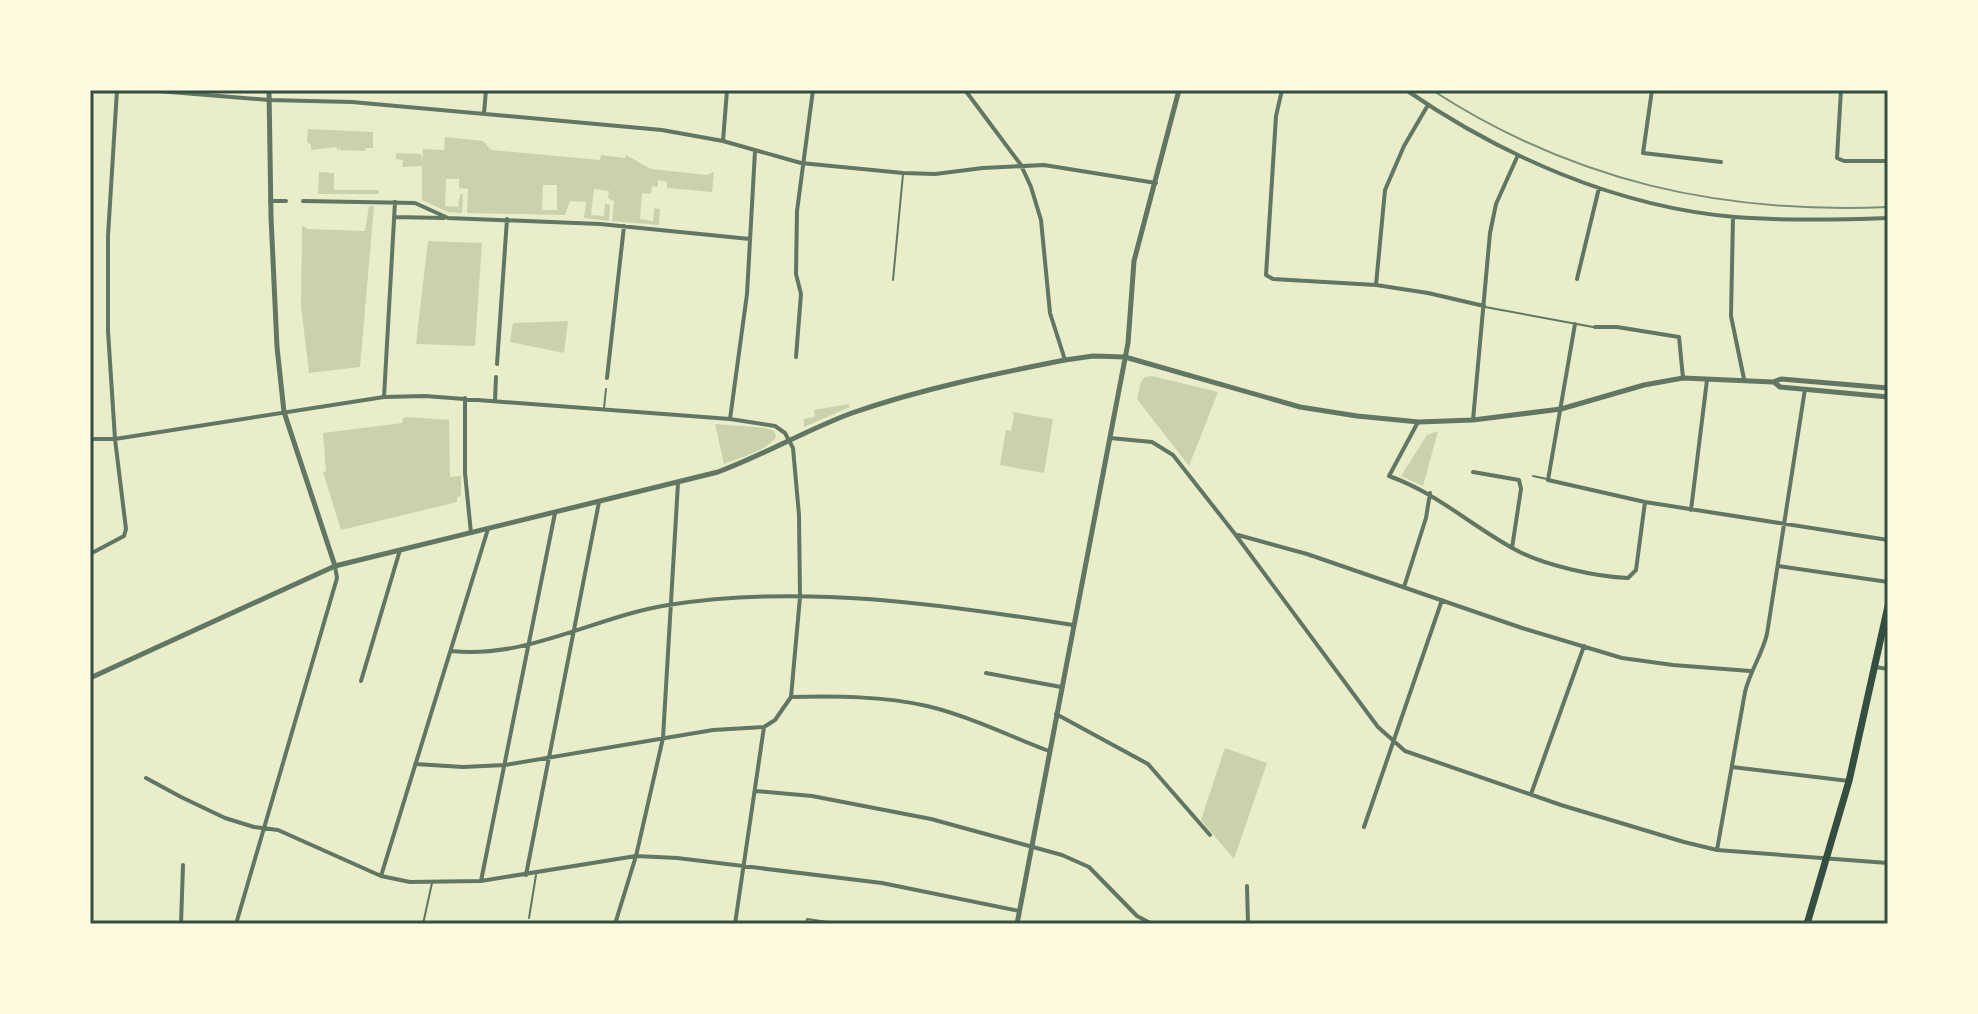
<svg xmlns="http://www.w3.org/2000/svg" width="1978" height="1014" viewBox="0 0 1978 1014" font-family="'Roboto Condensed',sans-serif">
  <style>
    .green { fill: #cad2ad; fill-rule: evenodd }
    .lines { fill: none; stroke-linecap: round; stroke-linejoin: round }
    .service { stroke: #617663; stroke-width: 2 }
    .minor { stroke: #617663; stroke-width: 4 }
    .tertiary { stroke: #617663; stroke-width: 5 }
    .primary { stroke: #344e41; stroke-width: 7 }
    .rail { stroke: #7c8e77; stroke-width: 2 }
    .neatline { fill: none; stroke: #344e41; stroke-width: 3 }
  </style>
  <rect width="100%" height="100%" fill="#e9edc9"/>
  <path class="green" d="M308,129L373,132V148H365V151L340,150V144L339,151L336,147L311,150V145L307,142Z
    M445,137L483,141L491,150L600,160L601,155L625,158L626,155L651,169L707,175L714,172L712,192L667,188V182L658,180V187L652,186L651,194L642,193L640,219L653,221L654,208L660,209L659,225L612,221L614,201L608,198L609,191L594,189L591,215L604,216L605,204L610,205L609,221L584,218L586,202L570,201L565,215L467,213L468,189L459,188V179H446L445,206L458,207L460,194H463L462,213L448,212L422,200V166L402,167L403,160L396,159V153L421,154L422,161L423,149L444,150ZM543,185H557V210H542Z
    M319,172L334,173V190H379V194H318Z
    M369,206H374L360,367L309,373L301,306L302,226L308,229L365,231Z
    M428,241L482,243L475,346L416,344Z
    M568,321L564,353L510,342L513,323Z
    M1152,376L1218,392L1189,466L1137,399L1141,382L1145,377Z
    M848,404L850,407L804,427V419L815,417L814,410Z
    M1012,412L1053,419L1044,473L1000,465L1006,430L1011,431L1014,416Z
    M408,417L449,420L450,477L461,476V496L457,497V502L341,530L323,472L326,471L323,433L402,423L403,418Z
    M715,424L766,428L774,431L776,437C765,452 741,457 724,464Z
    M1438,431L1423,486L1401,476L1427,435Z
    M1225,748L1267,763L1234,859L1201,820Z"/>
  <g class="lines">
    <path class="service" d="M893,280L903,174
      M1485,307L1593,327
      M604,408L606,389
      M1533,476L1547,479
      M529,918L536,875
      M423,924L432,883
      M806,924L807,919L842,924"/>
    <path class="minor" d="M145,90L269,100L352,102L662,130L723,141L801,163L903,173L935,174L983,168L1044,165L1156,183
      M965,90L1021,165L1031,187L1041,220L1050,313L1065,360
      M1282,90L1276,116L1266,275L1273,279L1376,285L1428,293L1484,306
      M1406,90C1502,156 1617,207 1735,217C1786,221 1837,220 1888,218
      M1652,90L1643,153L1721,162
      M1841,90L1837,158L1844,161H1886
      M484,113L486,90
      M723,141L727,90
      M270,201H286
      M303,201L415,203L448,218L600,224L750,239
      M394,217L444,218
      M1733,217L1731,316L1744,379
      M1577,279L1599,188
      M1376,285L1385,190L1404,146L1428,105
      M1575,324L1548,480L1645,502L1888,540
      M1595,327H1617L1679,337L1683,378
      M796,357L801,294L796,274L797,211L813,90
      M497,364L507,219
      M607,378L624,226
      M384,397L395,202
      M465,398V473L471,533
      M495,401L496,377
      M730,419L747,294L755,151
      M1473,420L1490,233L1496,204L1518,155
      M1418,422L1389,476C1439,494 1471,526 1516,550C1543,565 1597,577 1628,578L1636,570L1645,502
      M1110,438L1152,442L1173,455L1235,534L1378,727L1405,751L1561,805L1684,842L1717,850L1888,863
      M90,439H115L384,397L425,396L730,419L775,426L785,433L793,448L799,515L800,597L791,697L775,720L764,727L735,924
      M1473,472L1519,480L1521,489L1512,548
      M1691,510L1707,380
      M1238,535L1307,554L1522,628L1622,658L1673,665L1750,671
      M90,554L124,536L126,529L115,439L108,331V236L117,90
      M1778,566L1888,582
      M1404,587L1426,518L1430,493
      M451,651C528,659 594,617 668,605C803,584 940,604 1073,625
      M1875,667L1888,669
      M986,673L1061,687
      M361,681L400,550
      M791,697C836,696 883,696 927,706C969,716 1009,736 1049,751
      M1056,714L1148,764L1210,835
      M415,764L463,767L505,765L713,730L764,727
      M1732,767L1849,781
      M146,778L181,797L225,818L254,827L278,830L381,876L410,882L481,881L636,856L677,858L882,883L1019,911
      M755,791L812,796L931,819L1062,855L1089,867L1137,916L1152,924
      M1531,794L1584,646
      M1364,827L1442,600
      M1717,850L1745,692C1750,671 1762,655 1767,634L1805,389
      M526,875L599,502
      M381,876L488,529
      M481,881L555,513
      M1247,886L1248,924
      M181,924L183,865
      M236,924L337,578L335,566
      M615,924L636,856L663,738L678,483"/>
    <path class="tertiary" d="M269,90L271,217L277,347L284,412L335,566
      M1774,382L1780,387L1888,397
      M90,678L335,566L718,472C764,455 806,430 852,413C921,389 994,374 1065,360L1093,356L1125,357L1300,407L1357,416L1419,422L1473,420L1561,409L1644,385L1683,378L1773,382L1781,379L1888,388
      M1017,924L1128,343L1134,261L1179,90"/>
    <path class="primary" d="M1807,924L1849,781L1888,606"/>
    <path class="rail" d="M1432,90C1574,182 1721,214 1888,207"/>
  </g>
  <rect width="1978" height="1014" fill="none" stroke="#fefae0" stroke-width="184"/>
  <rect x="92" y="92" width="1794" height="830" class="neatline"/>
</svg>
